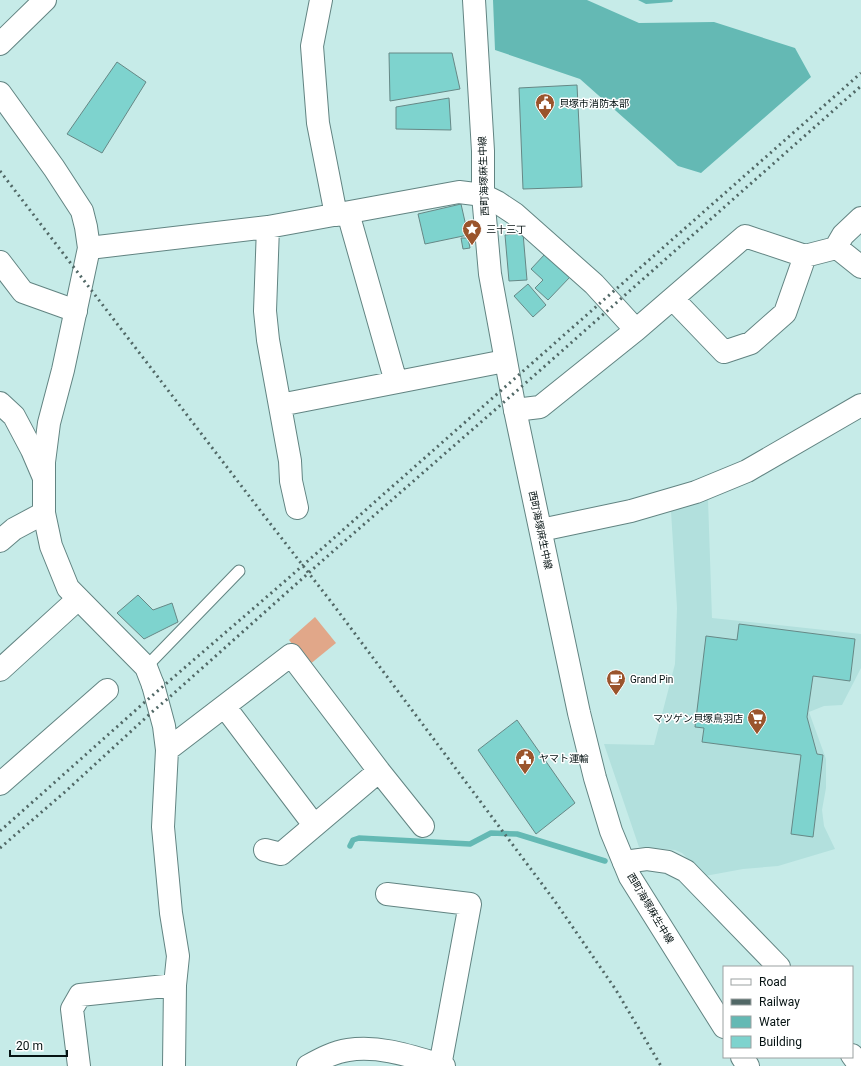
<svg xmlns="http://www.w3.org/2000/svg" width="861" height="1066" viewBox="0 0 861 1066" font-family="Roboto,'Noto Sans JP',sans-serif">
  <style>
    .built { fill: #b2e0dd }
    .green { fill: #e1a789 }
    .water { fill: #64b9b4 }
    .lines { fill: none; stroke-linecap: round; stroke-linejoin: round }
    .stream { stroke: #64b9b4; stroke-width: 5.5 }
    .building { fill: #7ed3ce; stroke: #668886 }
    .service-casing { stroke: #628482; stroke-width: 13 }
    .minor-casing { stroke: #628482; stroke-width: 24 }
    .tertiary-casing { stroke: #628482; stroke-width: 24 }
    .service { stroke: #fff; stroke-width: 11 }
    .minor { stroke: #fff; stroke-width: 22 }
    .tertiary { stroke: #fff; stroke-width: 22 }
    .rail { stroke: #516866; stroke-width: 3; stroke-dasharray: 2 4; stroke-linecap: butt }
    .labels { text-anchor: middle; stroke-width: 3; stroke-linejoin: round; paint-order: stroke }
    .poi-label { font-size: 10px; fill: #061313; stroke: #fff; text-anchor: start }
    .street-label { font-size: 10px; fill: #061313; stroke: #fff }
  </style>
  <rect width="100%" height="100%" fill="#c6ebe8"/>
  <path class="built" d="M708,499L712,618L861,634V668L842,705L824,706L809,712L826,759V788L822,810L824,826L835,849L778,866L743,869L705,876L682,853L675,850L639,847L604,744L654,745L675,664L677,608L671,511Z"/>
  <path class="green" d="M315,617L336,643L309,665L289,640Z"/>
  <path class="water" d="M493,0H587L639,23L714,22L795,48L811,77L701,173L678,166L580,79L495,50Z
    M638,0H673L672,2L646,4Z"/>
  <g class="lines">
    <path class="stream" d="M350,846L353,840L359,838L470,844L491,833L517,834L605,861"/>
  </g>
  <path class="building" d="M389,53H452L460,89L390,101Z
    M117,62L146,82L102,153L67,134Z
    M577,85L582,187L523,189L519,88Z
    M449,98L451,130L396,129V107Z
    M461,204L468,235L425,244L418,214Z
    M523,233L527,280L509,281L505,235Z
    M461,238H468L470,248L463,249Z
    M545,254L570,277L548,300L535,288L543,280L531,269Z
    M528,284L546,305L533,317L514,296Z
    M138,595L153,610L172,603L178,622L144,639L117,613Z
    M739,624L855,639L850,681L813,676L807,717L817,754L823,755L813,837L791,834L801,755L702,742L704,728L695,727L706,636L737,640Z
    M517,720L575,803L536,834L478,750Z"/>
  <g class="lines">
    <defs>
      <path id="service" d="M146,667L239,571"/>
      <path id="minor" d="M321,0L312,46L318,123L336,215
        M0,44L45,0
        M348,213L396,382
        M861,218L843,235L836,247L861,267
        M268,227L265,311L268,340L290,461L291,481L297,508
        M89,248L268,227L459,192L483,195L497,202L515,214L594,284L636,330
        M0,262L23,292L76,311
        M673,299L724,352L751,343L785,313L805,256
        M0,403L14,416L32,450L44,478
        M280,405L505,361
        M515,410L540,407L636,330L745,236L805,256L836,248
        M0,541L14,529L44,513
        M0,670L78,599
        M153,685L164,726L167,750L163,827L171,913L178,956L175,985L174,1066
        M225,707L314,825
        M167,750L291,655L379,771L423,826
        M0,784L107,690
        M265,850L281,854L379,771
        M624,862L647,859L668,862L686,871L779,967
        M387,894L470,904L440,1066
        M852,1055L860,1066
        M79,1066L72,1009L80,995L175,985
        M308,1066C321,1059 334,1052 348,1050C381,1045 413,1057 444,1066"/>
      <path id="tertiary" d="M474,0L483,151V195L490,274L515,410L579,713L595,778L611,831L630,877L724,1027
        M0,93L54,168L82,211L86,227L89,248L63,370L49,423L44,462V513L51,546L68,588L146,667L153,685
        M541,530L631,511L696,492L747,471L861,405
        M742,1057L748,1066"/>
    </defs>
    <use href="#service" class="service-casing"/>
    <use href="#minor" class="minor-casing"/>
    <use href="#tertiary" class="tertiary-casing"/>
    <use href="#service" class="service"/>
    <use href="#minor" class="minor"/>
    <use href="#tertiary" class="tertiary"/>
    <path class="rail" d="M0,171L269,522L332,603L554,900L616,990L661,1066
      M0,831L146,701L284,582L861,73
      M0,848L66,791L152,712L172,695L322,561L528,381L861,86"/>
  </g>
  <defs>
    <symbol id="civic-pin" viewBox="-11 -11 22 30"><path d="M0 17L-7.5 6A9.5 9.5 0 1 1 7.5 6Z" fill="#9a542c" stroke="#fff"/><path d="M-.6-6.5H3V-4.5H.6V-3L4-1V1h2V6H-6V1h2V-1L-.6-3ZM-1.2 2.5V6h2.4V2.5Z" fill="#fff"/></symbol>
    <symbol id="sight-pin" viewBox="-11 -11 22 30"><path d="M0 17L-7.5 6A9.5 9.5 0 1 1 7.5 6Z" fill="#9a542c" stroke="#fff"/><path d="M0-6L1.8-2.2L6-1.7L2.9 1.2L3.7 5.4L0 3.3L-3.7 5.4L-2.9 1.2L-6-1.7L-1.8-2.2Z" fill="#fff"/></symbol>
    <symbol id="cafe-pin" viewBox="-11 -11 22 30"><path d="M0 17L-7.5 6A9.5 9.5 0 1 1 7.5 6Z" fill="#9a542c" stroke="#fff"/><path d="M-5.5-4.5H6V0H3Q3 3.5 0 3.5H-2.5Q-5.5 3.5-5.5 0ZM3-3.2v2h1.7v-2ZM-6 4.5H4V6H-6Z" fill="#fff"/></symbol>
    <symbol id="supermarket-pin" viewBox="-11 -11 22 30"><path d="M0 17L-7.5 6A9.5 9.5 0 1 1 7.5 6Z" fill="#9a542c" stroke="#fff"/><path d="M-6-5.5h2.5l.6 2H6L4.5 2H-2.5L-4.4-4H-6ZM-1.5 3.2a1.3 1.3 0 1 0 .1 0ZM3 3.2a1.3 1.3 0 1 0 .1 0Z" fill="#fff"/></symbol>
  </defs>
  <g fill-rule="evenodd">
    <use href="#civic-pin" x="534" y="92" width="22" height="30"/>
    <use href="#sight-pin" x="461" y="218" width="22" height="30"/>
    <use href="#cafe-pin" x="605" y="668" width="22" height="30"/>
    <use href="#supermarket-pin" x="746" y="707" width="22" height="30"/>
    <use href="#civic-pin" x="514" y="747" width="22" height="30"/>
  </g>
  <g class="labels">
    <g class="poi-label">
      <text x="559" y="107">貝塚市消防本部</text>
      <text x="486" y="233">三十三丁</text>
      <text x="630" y="683">Grand Pin</text>
      <text x="743" y="722" text-anchor="end">マツゲン貝塚鳥羽店</text>
      <text x="539" y="762">ヤマト運輸</text>
    </g>
    <g class="street-label">
      <text transform="translate(483 176) rotate(-92)" y="4">西町海塚麻生中線</text>
      <text transform="translate(541 530) rotate(78)" y="4">西町海塚麻生中線</text>
      <text transform="translate(651 908) rotate(59)" y="4">西町海塚麻生中線</text>
    </g>
  </g>
  <rect x="723" y="966" width="130" height="92" fill="#ffffff" stroke="#9ba1a1"/>
  <rect x="731" y="979" width="20" height="6" fill="#ffffff" stroke="#9ba1a1"/>
  <text x="759" y="986" font-size="12" fill="#061313">Road</text>
  <rect x="731" y="999" width="20" height="6" fill="#516866" stroke="#9ba1a1"/>
  <text x="759" y="1006" font-size="12" fill="#061313">Railway</text>
  <rect x="731" y="1016" width="20" height="12" fill="#64b9b4" stroke="#9ba1a1"/>
  <text x="759" y="1026" font-size="12" fill="#061313">Water</text>
  <rect x="731" y="1036" width="20" height="12" fill="#7ed3ce" stroke="#9ba1a1"/>
  <text x="759" y="1046" font-size="12" fill="#061313">Building</text>
  <path d="M10 1050v6h57v-6" fill="none" stroke="#061313" stroke-width="2"/>
  <text x="16" y="1050" font-size="12" fill="#061313" stroke="#ffffff" stroke-width="3" paint-order="stroke">20 m</text>
</svg>
